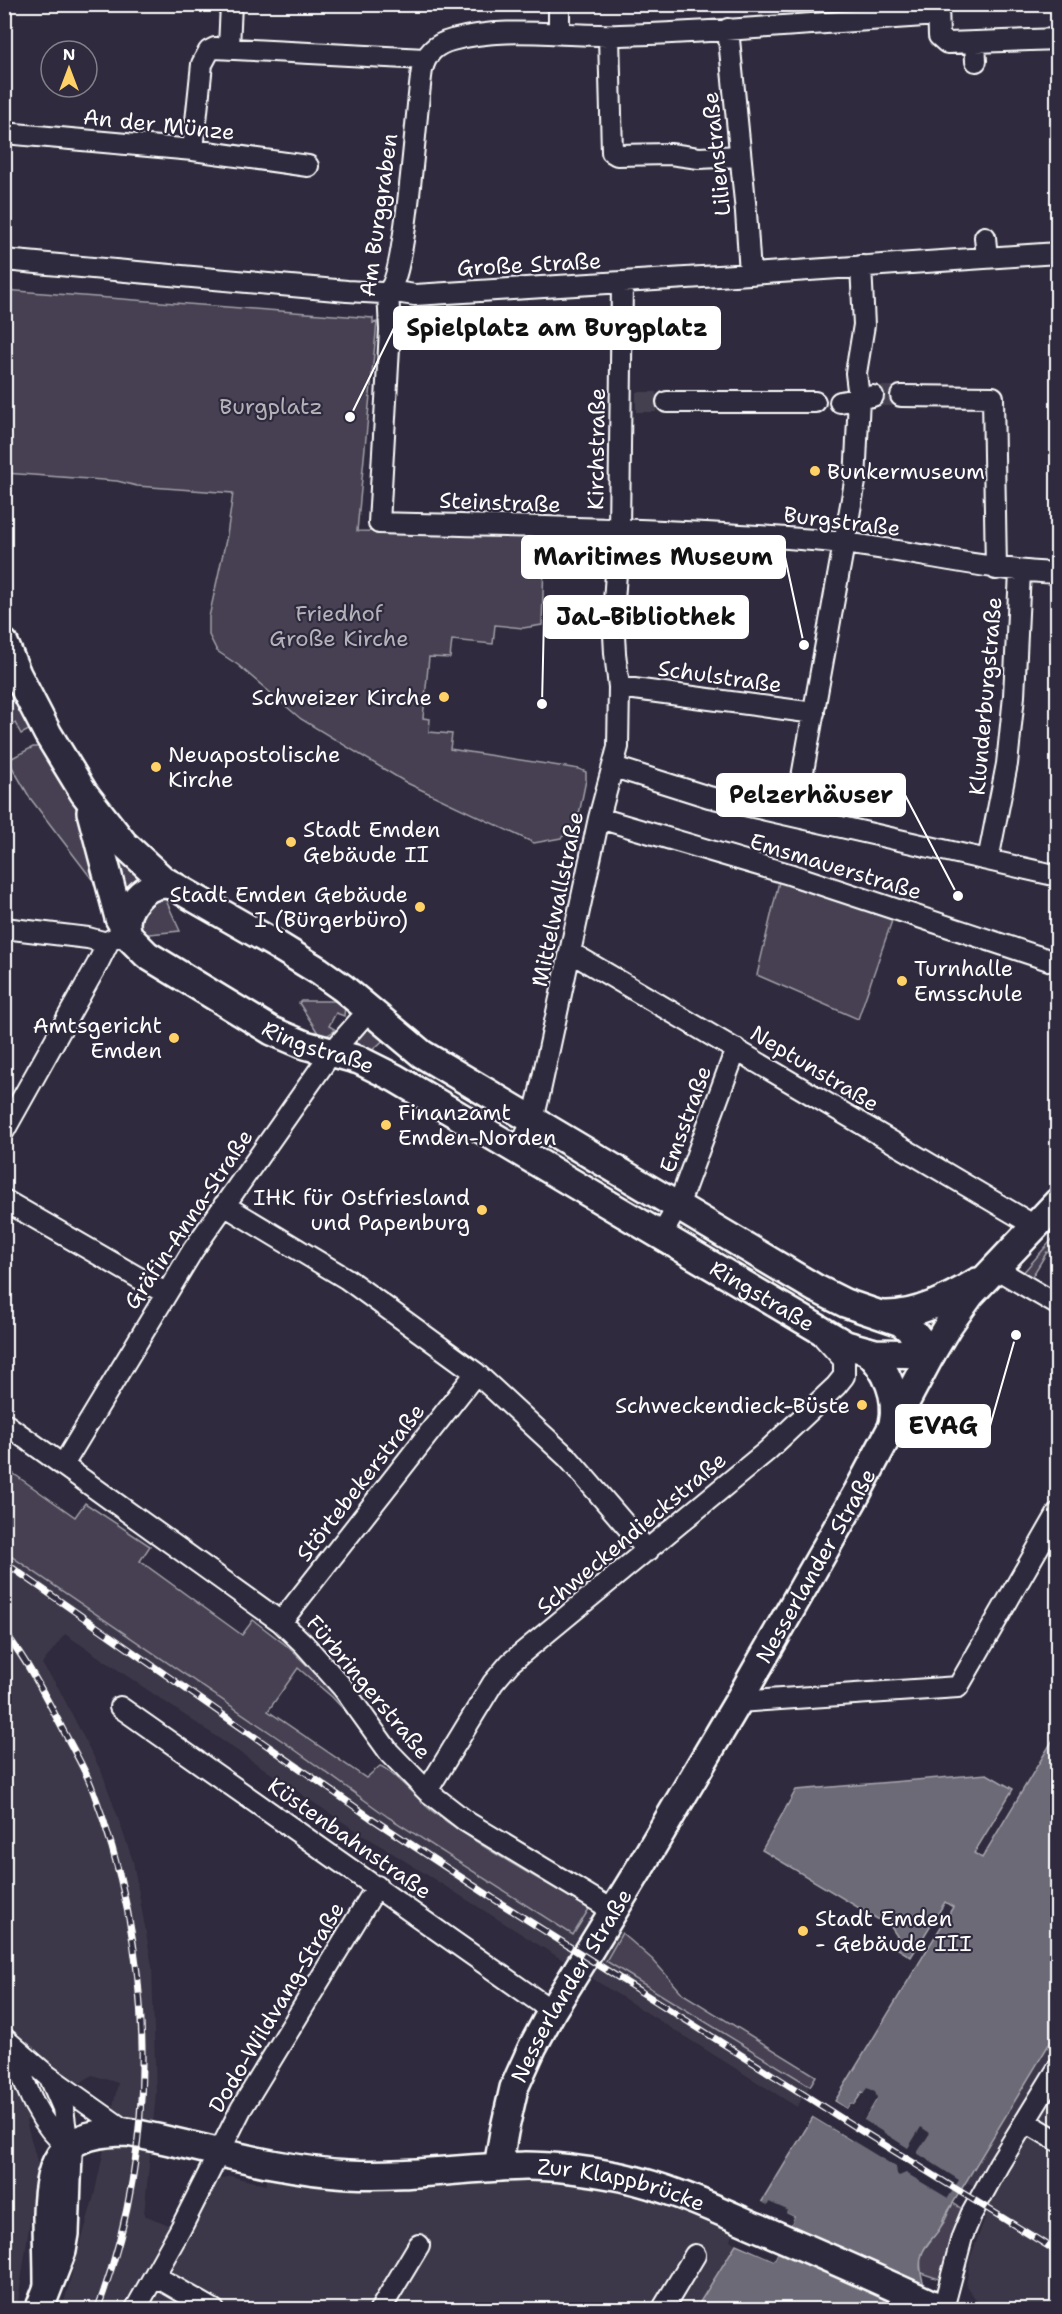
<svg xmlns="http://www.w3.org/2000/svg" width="1062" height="2314" viewBox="0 0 1062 2314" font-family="'Shantell Sans',sans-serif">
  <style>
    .built { fill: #3c3749 }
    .green { fill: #464152; stroke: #a2a0a8; stroke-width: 1.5 }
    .water { fill: #6d6a77; stroke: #a7a6ad; stroke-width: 1.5 }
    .pier { fill: #2f2a3d }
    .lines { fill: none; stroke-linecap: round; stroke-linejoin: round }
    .street-tunnel { stroke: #443f50; stroke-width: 20; stroke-dasharray: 20 10; stroke-linecap: butt }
    .street-casing { stroke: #fff; stroke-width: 24 }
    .secondary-casing { stroke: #fff; stroke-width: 32 }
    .street { stroke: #2f2a3d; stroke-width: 20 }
    .secondary { stroke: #2f2a3d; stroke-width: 27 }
    .rail-casing { stroke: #fff; stroke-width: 7 }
    .rail { stroke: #2f2a3d; stroke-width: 4.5; stroke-dasharray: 14; stroke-linecap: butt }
    .poi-dot { fill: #ffd166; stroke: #2f2a3d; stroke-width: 2 }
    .labels { text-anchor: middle; stroke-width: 4.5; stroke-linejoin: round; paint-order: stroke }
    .street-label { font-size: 22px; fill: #fff; stroke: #2f2a3d }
    .park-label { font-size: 22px; fill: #b5b3ba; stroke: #2f2a3d }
    .poi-label { font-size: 22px; fill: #fff; stroke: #2f2a3d; text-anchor: start }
    .leader { fill: none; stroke: #fff; stroke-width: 2 }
    .callout-dot { fill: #fff; stroke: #2f2a3d; stroke-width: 2 }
    .callout { fill: #fff; stroke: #fff; stroke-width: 2 }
    .callout-label { font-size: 24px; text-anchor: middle; font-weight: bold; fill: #111 }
  </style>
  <rect width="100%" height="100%" fill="#2f2a3d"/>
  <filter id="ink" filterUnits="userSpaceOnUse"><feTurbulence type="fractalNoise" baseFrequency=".0167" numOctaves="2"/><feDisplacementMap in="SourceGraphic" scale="12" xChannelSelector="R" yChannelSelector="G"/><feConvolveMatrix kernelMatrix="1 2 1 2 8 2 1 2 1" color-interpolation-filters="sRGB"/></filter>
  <g filter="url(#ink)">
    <path class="built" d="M4,1552L370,1795L551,1889L622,1933L653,1960L683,1994L816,2076L797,2107L338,1819L65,1634L42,1664L58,1687L103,1775L133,1861L152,1966L156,2094L144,2215L189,2233L218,2180L230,2176L266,2185L271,2165L529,2166L739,2220L730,2240L736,2244L695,2309H62L94,2196L118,2083L92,2075L26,2121L38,2165L17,2309H5Z
      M1057,2031V2309H983L966,2286L970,2259L994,2193L984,2191L966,2182Z"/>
    <path class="green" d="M4,290L373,318V323L377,322L357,531L545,534L542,625L523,628L495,625L493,644L452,640L450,658L429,657L423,718L430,719L429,732L452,734L450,749L579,769L586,772V780L577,824L561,838L534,843L407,783L301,719L238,665L217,651L209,635V617L227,535L233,493L137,486L117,481L5,473Z
      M4,670L31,729L21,734L15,723L5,726Z
      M33,747H41L86,817L101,891L30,798L8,760Z
      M104,831L147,873L125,908Z
      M781,873L896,909L858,1019L757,975Z
      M164,896L180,931L139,935C139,910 137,903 164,896Z
      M301,1001H336L345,1006L344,1016L336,1013L329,1026L336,1030L325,1037L320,1036L299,1003Z
      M366,1025L388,1036L367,1055L355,1050L353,1041Z
      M1057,1234V1243L1052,1254L1047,1252L1030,1280L1021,1275Z
      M4,1467L75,1517L85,1503L150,1546L140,1561L242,1635L253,1620L287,1646L335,1692L375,1743L332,1697L298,1668L268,1711L366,1778L380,1766C390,1768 420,1802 432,1811C481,1848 537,1877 589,1909L573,1935L388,1817L284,1742L5,1552Z
      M622,1933L653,1960L683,1994L816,2076L810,2086L606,1961Z
      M953,2203L965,2211L942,2280L921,2273L920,2255L944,2222Z"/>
    <path class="water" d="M1057,1733V2031L944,2218C942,2228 936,2234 929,2242C911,2263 925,2285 932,2309L695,2310L736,2244L774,2260L794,2217L761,2203L813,2117L851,2140L876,2100L862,2092L854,2105L850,2104L847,2109L835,2101L953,1907L945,1902L911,1957L898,1949L894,1943L897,1936L891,1927L762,1850L796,1790L987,1774L1013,1789L974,1853L982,1858Z"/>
    <path class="pier" d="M867,2088L875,2091L877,2098L864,2120L908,2148L921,2127L930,2133L917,2153L959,2180L948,2198L906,2173L899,2176L897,2174L896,2167L810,2115L814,2114L851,2136L872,2101L863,2096L856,2107H852L847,2112L833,2104L832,2100L847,2109L850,2104L854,2105Z
      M759,2201L768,2205L769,2202L787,2210L786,2213L794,2217L774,2260L734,2242L737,2241L773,2256L790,2218L760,2205Z"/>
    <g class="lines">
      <path class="street-tunnel" d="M873,396H901
        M636,402H667"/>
      <defs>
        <path id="street" d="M938,4L939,36L947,43L1058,39
          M938,15C832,22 726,32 620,35C564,37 507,25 452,40C436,44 426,53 422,70C416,105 407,275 388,291L390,330L379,523C527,527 676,528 824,541C902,548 979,570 1058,573
          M728,29L746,212L750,274
          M559,32V4
          M609,36L612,152L617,155L670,154L699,158L740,156
          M975,43L976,61
          M229,47L231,4
          M4,133L193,150L308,166
          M193,150L202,64L209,51L215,48L425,59
          M985,237L987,258
          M4,260L347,291L382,293L388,291L415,295L750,274L1058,253
          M901,396L993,397L996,569
          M667,402H815
          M840,402L873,396
          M619,687L814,713
          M614,767L709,797L1058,876
          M795,816L855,482L859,398L856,373L864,325L861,266
          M599,818L789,874L1058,963
          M988,860L1007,764L1014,696L1020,572
          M4,928L88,938L107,943
          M570,952L1035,1226
          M4,1131L97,965L109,941L127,932
          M518,1151L533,1120L540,1091L599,818L618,747L619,687L615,653L613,616L619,530L622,282
          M4,1200L165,1293
          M224,1205L347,1279L476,1373L568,1458L648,1551
          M662,1234L678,1206L736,1049
          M995,1268L1058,1305
          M4,1423L281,1622L304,1644L343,1688L389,1752L427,1791L467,1822L614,1911
          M63,1465L193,1250L332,1052L369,1010
          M281,1622L476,1373
          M738,1702L958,1687L1058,1513
          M120,1707L552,2011
          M427,1791L493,1683L510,1663L767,1451L836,1386L844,1376V1360L824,1338
          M4,2038L48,2076L127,2132
          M12,2047C25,2084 36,2122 68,2147
          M50,2078L63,2108L68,2147
          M1026,2122L1058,2141
          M155,2276L214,2310
          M943,2309L962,2237L971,2215L999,2164L1058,2068
          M135,2310L181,2228L241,2109L377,1886
          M380,2310L419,2245
          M662,2310L695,2255"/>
        <g id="secondary">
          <path d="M4,643L17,674L48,734L84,793L124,844L163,880L275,944L319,971L343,988L422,1054L815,1288L845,1303L901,1322L916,1335L931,1354"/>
          <path id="s1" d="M91,812L119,918L131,939L147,955L272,1031L305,1045L359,1060L395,1078L846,1345L875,1353L931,1354"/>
          <path d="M127,932C121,908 146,880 171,885"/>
          <path d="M884,1315C916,1316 949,1299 977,1282"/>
          <path d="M867,1351C887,1369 899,1397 893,1424"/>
          <path id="s2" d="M498,2167L504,2132L514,2088L533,2046L552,2011L638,1871L738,1702L857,1493L931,1354L947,1327L970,1295L1058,1202"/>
          <path id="s3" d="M48,2284C48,2261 47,2238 47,2214C48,2155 65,2132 127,2132C202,2146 273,2170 349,2174C409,2177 467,2167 526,2166C558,2166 590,2171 621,2177C668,2187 713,2208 757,2227C820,2254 882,2281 944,2310"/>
          <path d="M39,2310L62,2251L65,2234L68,2154"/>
        </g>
      </defs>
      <use href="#street" class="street-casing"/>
      <use href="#secondary" class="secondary-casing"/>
      <use href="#street" class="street"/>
      <use href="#secondary" class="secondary"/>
      <defs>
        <path id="rail" d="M4,1562L371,1818L494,1899L852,2125L1058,2252
          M4,1631C27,1661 45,1695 62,1728C72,1747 83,1766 91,1785C155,1951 161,2143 97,2310"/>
      </defs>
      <use href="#rail" class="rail-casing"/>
      <use href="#rail" class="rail"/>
    </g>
  </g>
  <g class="poi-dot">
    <circle cx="815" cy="471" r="6"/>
    <circle cx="444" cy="697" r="6"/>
    <circle cx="156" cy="767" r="6"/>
    <circle cx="291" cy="842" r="6"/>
    <circle cx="420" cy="907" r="6"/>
    <circle cx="902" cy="981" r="6"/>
    <circle cx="174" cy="1038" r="6"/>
    <circle cx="386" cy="1125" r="6"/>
    <circle cx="482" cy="1210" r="6"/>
    <circle cx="862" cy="1405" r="6"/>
    <circle cx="803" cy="1931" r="6"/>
  </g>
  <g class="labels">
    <g class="street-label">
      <text transform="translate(159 124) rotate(6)" y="8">An der Münze</text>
      <text transform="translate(716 154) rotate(-96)" y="8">Lilienstraße</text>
      <text transform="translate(378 215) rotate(-82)" y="8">Am Burggraben</text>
      <text transform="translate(529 264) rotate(-3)" y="8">Große Straße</text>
      <text transform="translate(596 449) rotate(-89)" y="8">Kirchstraße</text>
      <text transform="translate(500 502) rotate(2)" y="8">Steinstraße</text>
      <text transform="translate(842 521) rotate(7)" y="8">Burgstraße</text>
      <text transform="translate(720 676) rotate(8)" y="8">Schulstraße</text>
      <text transform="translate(985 696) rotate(-85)" y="8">Klunderburgstraße</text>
      <text transform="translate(836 866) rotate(17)" y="8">Emsmauerstraße</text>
      <text transform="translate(557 899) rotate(-78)" y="8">Mittelwallstraße</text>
      <text dy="8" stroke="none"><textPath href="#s1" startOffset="352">Ringstraße</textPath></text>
      <text transform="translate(815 1068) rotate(31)" y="8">Neptunstraße</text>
      <text transform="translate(685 1119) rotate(-70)" y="8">Emsstraße</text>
      <text transform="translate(188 1219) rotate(-56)" y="8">Gräfin-Anna-Straße</text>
      <text dy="8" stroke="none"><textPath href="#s1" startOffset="862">Ringstraße</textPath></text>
      <text transform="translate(360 1482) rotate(-52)" y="8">Störtebekerstraße</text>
      <text transform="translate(631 1533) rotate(-40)" y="8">Schweckendieckstraße</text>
      <text dy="8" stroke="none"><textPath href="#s2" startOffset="684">Nesserlander Straße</textPath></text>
      <text transform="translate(369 1687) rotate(50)" y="8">Fürbringerstraße</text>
      <text transform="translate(350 1838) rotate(35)" y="8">Küstenbahnstraße</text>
      <text dy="8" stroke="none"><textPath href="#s2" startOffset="198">Nesserlander Straße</textPath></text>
      <text transform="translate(276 2007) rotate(-59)" y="8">Dodo-Wildvang-Straße</text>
      <text dy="8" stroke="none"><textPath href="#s3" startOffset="705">Zur Klappbrücke</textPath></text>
    </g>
    <g class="park-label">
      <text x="271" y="414">Burgplatz</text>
      <text x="339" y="621">Friedhof<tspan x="339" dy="25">Große Kirche</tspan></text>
    </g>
    <g class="poi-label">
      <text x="827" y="479">Bunkermuseum</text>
      <text x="432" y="705" text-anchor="end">Schweizer Kirche</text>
      <text x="168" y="762">Neuapostolische<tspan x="168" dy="25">Kirche</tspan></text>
      <text x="303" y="837">Stadt Emden<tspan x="303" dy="25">Gebäude II</tspan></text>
      <text x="408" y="902" text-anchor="end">Stadt Emden Gebäude<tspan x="408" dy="25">I (Bürgerbüro)</tspan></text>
      <text x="914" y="976">Turnhalle<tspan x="914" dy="25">Emsschule</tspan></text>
      <text x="162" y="1033" text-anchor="end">Amtsgericht<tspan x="162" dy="25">Emden</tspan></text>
      <text x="398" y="1120">Finanzamt<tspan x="398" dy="25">Emden-Norden</tspan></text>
      <text x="470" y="1205" text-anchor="end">IHK für Ostfriesland<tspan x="470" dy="25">und Papenburg</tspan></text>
      <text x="850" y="1413" text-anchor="end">Schweckendieck-Büste</text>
      <text x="815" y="1926">Stadt Emden<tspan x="815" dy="25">- Gebäude III</tspan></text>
    </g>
  </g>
  <path class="leader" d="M350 417L394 328M804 645L785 557M542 704L544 617M958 896L905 795M1016 1335L990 1426"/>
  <g class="callout-dot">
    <circle cx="350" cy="417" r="6"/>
    <circle cx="804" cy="645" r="6"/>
    <circle cx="542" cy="704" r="6"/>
    <circle cx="958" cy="896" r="6"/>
    <circle cx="1016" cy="1335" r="6"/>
  </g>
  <g class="callout">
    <rect x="394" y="307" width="326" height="42" rx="6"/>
    <rect x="522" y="536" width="263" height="42" rx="6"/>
    <rect x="544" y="596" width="204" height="42" rx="6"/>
    <rect x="717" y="774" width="188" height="42" rx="6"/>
    <rect x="896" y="1405" width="94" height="42" rx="6"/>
  </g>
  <g class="callout-label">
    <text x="557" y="336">Spielplatz am Burgplatz</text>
    <text x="653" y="565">Maritimes Museum</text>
    <text x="646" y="625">JaL-Bibliothek</text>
    <text x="811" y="803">Pelzerhäuser</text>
    <text x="943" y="1434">EVAG</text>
  </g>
  <rect width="1062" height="2314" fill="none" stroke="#2f2a3d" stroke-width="24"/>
  <rect x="12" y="12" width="1038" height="2290" fill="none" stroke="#fff" stroke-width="2" filter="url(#ink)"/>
  <g transform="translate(69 69)"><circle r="28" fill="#2f2a3d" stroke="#827f8b" stroke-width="1.5"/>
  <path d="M0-4.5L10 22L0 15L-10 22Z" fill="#ffd166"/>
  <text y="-9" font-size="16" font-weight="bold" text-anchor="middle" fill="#ffffff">N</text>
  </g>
</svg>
